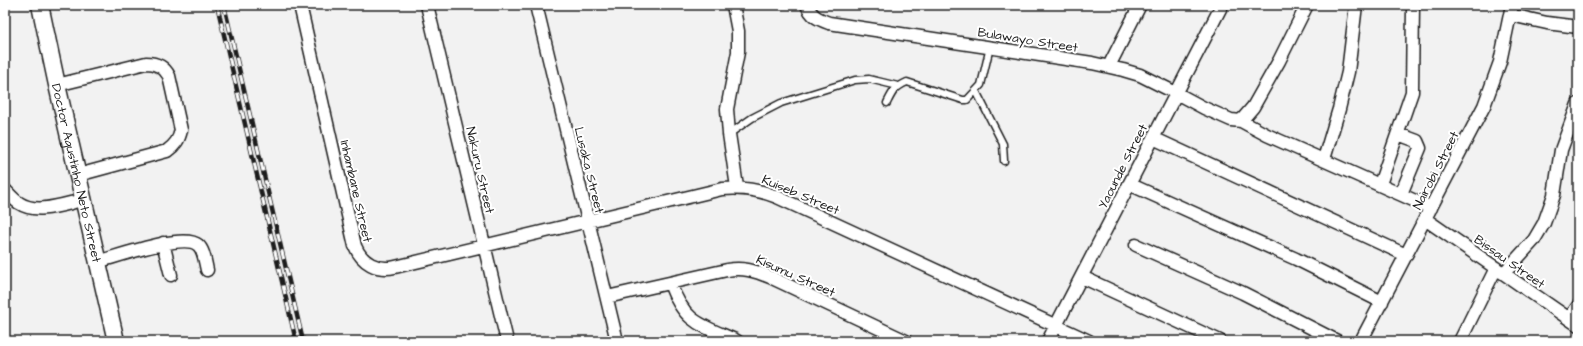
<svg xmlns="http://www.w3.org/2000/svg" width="1583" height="346" viewBox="0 0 1583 346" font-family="'Architects Daughter',sans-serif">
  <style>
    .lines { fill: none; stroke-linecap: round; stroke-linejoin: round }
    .service-casing { stroke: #1c1c1c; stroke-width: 9 }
    .minor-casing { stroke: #1c1c1c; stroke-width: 15 }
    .tertiary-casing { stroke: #1c1c1c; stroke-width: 19 }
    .service { stroke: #fff; stroke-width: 6 }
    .minor { stroke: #fff; stroke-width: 12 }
    .tertiary { stroke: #fff; stroke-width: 16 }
    .rail-casing { stroke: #1c1c1c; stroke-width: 4.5 }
    .rail { stroke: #fff; stroke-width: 3; stroke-dasharray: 9; stroke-linecap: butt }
    .labels { text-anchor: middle; stroke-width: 4; stroke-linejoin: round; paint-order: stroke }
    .street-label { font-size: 13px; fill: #1c1c1c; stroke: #fff }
  </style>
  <rect width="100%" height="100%" fill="#f2f2f2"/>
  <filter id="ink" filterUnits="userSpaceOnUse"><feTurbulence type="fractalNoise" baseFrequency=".025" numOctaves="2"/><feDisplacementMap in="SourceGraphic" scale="8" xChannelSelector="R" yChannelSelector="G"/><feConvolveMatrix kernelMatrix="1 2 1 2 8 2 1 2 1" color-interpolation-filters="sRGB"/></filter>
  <g filter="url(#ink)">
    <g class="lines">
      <defs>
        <path id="service" d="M976,91L1003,144L1004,161
          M887,103C893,91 894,88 907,82L963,100H967L981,85L990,47
          M729,134L752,118L781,103L855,80L869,79L898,86"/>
        <path id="minor" d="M300,5L355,246C362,263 377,271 395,267L722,189C742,187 758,189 777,197L1089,341
          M427,5L507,341
          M536,5L617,341
          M733,5L738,31V52L727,109L729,134L737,187
          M807,5C811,16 818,19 829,23L1092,63L1123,70L1140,75L1176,93L1204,108L1231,120L1241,121L1267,135L1431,208
          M1511,15L1547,23L1578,27
          M1109,66L1140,5
          M57,85L146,63C156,63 164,66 169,76L181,130C179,140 175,145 167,151L78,175
          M1241,121L1253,107L1279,61L1307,5
          M1398,134L1417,141L1420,148L1401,194
          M1153,138L1406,255
          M1324,159L1339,109L1348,72L1356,5
          M1129,184L1296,259L1382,302
          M1380,184L1412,92L1413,5
          M5,190C9,194 14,200 19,203C37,215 64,204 83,200
          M1425,219L1578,325
          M163,243L171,275
          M1136,245L1243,293L1337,341
          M97,262C116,257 184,232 198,245C204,250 205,262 207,270
          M1504,273L1534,240L1544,223L1554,195L1561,150L1578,104
          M1082,277L1220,341
          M670,283C684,323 701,325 737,341
          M607,297L727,270C743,267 755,271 770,277L906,341
          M1569,319L1578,306
          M1048,341L1222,5
          M1361,341L1484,106L1500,62L1512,5
          M1460,341L1496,268"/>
        <g id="tertiary">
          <path id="s1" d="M40,5L57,85L116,341"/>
        </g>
      </defs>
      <use href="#service" class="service-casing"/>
      <use href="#minor" class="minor-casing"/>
      <use href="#tertiary" class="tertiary-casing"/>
      <use href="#service" class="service"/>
      <use href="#minor" class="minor"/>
      <use href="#tertiary" class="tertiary"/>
      <defs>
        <path id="rail" d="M217,5L296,341
          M224,5L303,341"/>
      </defs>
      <use href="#rail" class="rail-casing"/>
      <use href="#rail" class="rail"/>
    </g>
  </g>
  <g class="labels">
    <g class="street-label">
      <text transform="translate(1028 39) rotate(9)" y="5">Bulawayo Street</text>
      <text transform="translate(1122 166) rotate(-63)" y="5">Yaounde Street</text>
      <text transform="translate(481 170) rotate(77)" y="5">Nakuru Street</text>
      <text transform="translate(590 170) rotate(76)" y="5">Lusaka Street</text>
      <text transform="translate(1435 170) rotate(-63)" y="5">Nairobi Street</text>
      <text dy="5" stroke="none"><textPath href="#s1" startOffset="172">Doctor Agustinho Neto Street</textPath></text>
      <text transform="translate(357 191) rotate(77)" y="5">Inhambane Street</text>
      <text transform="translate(801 194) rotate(23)" y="5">Kuiseb Street</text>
      <text transform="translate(1510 261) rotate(35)" y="5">Bissau Street</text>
      <text transform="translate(796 275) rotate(24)" y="5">Kisumu Street</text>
    </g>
  </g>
  <rect width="1583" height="346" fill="none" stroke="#fff" stroke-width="20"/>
  <rect x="10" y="10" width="1563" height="326" fill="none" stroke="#1c1c1c" stroke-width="1.5" filter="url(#ink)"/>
</svg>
